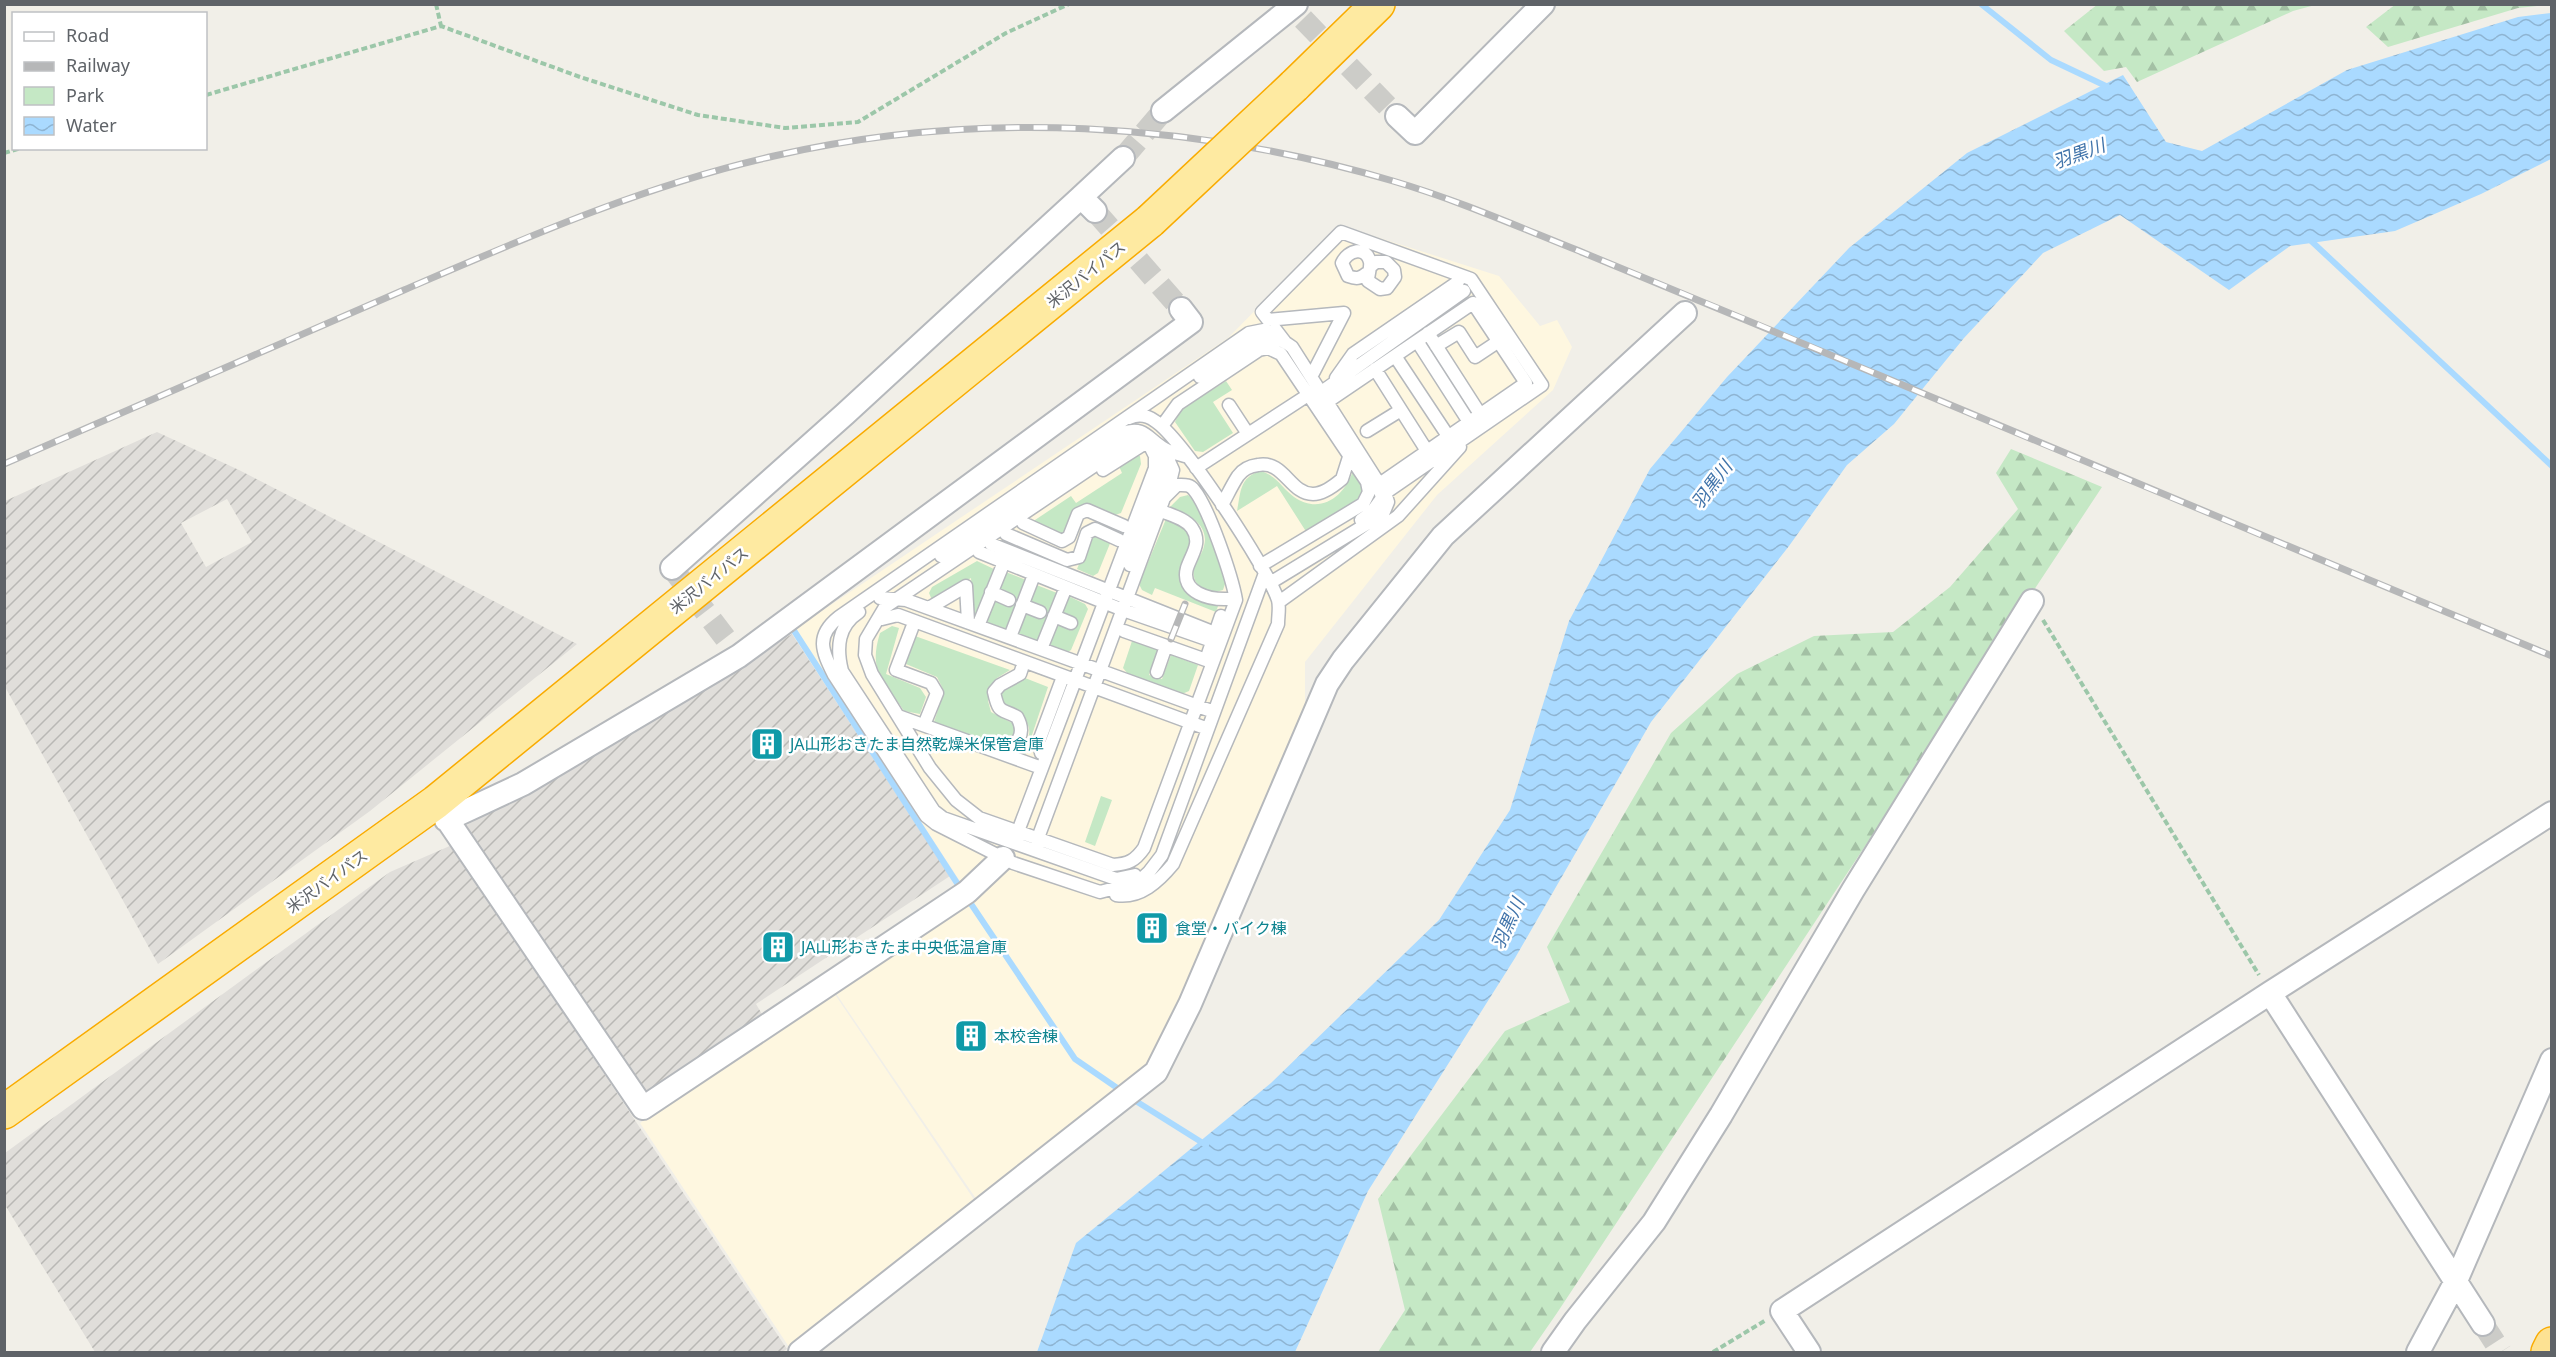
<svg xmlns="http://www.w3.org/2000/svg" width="2556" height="1357" viewBox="0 0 2556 1357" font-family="'Noto Sans','Noto Sans JP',sans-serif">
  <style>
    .commercial { fill: #fef7e0 }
    .industrial { fill: url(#industrial-furrows); fill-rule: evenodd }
    .green { fill: #c5e8c5 }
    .forest { fill: url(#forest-firs) }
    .water { fill: url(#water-waves) }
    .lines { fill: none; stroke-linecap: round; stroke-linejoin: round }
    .stream { stroke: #aadaff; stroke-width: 6 }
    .minor-tunnel { stroke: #ccccc8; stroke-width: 22; stroke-dasharray: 22 11; stroke-linecap: butt }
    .service-casing { stroke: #b5b8bc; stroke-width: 15 }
    .minor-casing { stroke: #b5b8bc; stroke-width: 26 }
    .trunk-casing { stroke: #f9ab00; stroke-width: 36 }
    .motorway-casing { stroke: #f9ab00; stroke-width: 36 }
    .path { stroke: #9cc7a9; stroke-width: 4; stroke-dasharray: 6 3; stroke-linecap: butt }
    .service { stroke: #fff; stroke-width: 12 }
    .minor { stroke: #fff; stroke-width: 22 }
    .trunk { stroke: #feeaa1; stroke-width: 33 }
    .motorway { stroke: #fde293; stroke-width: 33 }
    .rail-casing { stroke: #b6b7b8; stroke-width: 7 }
    .rail { stroke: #fff; stroke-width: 4.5; stroke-dasharray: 14; stroke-linecap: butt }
    .trunk-bridge-casing { stroke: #f9ab00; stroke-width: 36; stroke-linecap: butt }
    .trunk-bridge { stroke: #feeaa1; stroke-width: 33 }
    .labels { text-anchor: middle; stroke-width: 5; stroke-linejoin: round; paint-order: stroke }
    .street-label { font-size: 16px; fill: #5f6368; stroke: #fff }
    .culture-label { font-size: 16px; fill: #0d838f; stroke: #fff; text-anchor: start }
    .water-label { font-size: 18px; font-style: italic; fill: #4174aa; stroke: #fff }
  </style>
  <defs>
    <pattern id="industrial-furrows" width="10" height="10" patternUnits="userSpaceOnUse" patternTransform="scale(1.5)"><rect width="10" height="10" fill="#e0deda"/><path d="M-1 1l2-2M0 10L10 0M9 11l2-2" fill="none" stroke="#b9b8b5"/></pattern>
    <pattern id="forest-firs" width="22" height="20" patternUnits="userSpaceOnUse" patternTransform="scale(1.5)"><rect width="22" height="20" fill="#c5e8c5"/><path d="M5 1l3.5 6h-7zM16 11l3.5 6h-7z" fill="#a3c0a4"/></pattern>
    <pattern id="water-waves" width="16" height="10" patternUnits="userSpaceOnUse" patternTransform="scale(1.5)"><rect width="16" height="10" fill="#aadaff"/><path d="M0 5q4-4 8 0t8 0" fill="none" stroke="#8eb4d2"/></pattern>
  </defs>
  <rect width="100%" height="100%" fill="#f1efe8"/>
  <path class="commercial" d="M1339,225L1499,276L1540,326L1557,320L1572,347L1553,390L1437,495L1305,662V713L1153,1066L979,1203L835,992L971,898L795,629L1228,338Z
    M834,993L977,1204L789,1347L640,1123Z"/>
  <path class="industrial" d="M157,432L239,470L577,644L370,811L158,964L4,685L5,501ZM227,499L252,542L206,567L181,523Z
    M792,634L950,876L756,1004L766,1021L645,1103L462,828Z
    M452,845L787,1349L782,1352H95L5,1205V1153L390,872Z"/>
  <path class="green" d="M1226,381L1232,390L1213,402L1233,433L1203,452L1195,451L1175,422L1180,410Z
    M1133,454L1140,456L1141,464L1121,513L1112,516L1088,505L1075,508L1065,532L1059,536L1032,522L1071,496L1076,503L1122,473L1118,464Z
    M1260,471C1276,475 1282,488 1294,497C1320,515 1344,497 1353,471L1362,486L1363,494L1358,500L1307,533L1277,486L1237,511C1241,492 1239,478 1260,471Z
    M1188,495L1196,502L1226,581L1223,590L1212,593L1205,592C1200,588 1195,583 1194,577C1191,564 1202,557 1204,546C1210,524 1186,513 1170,507L1180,497Z
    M1166,519C1192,529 1195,534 1184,560C1183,563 1179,569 1179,573C1178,594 1203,603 1219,603L1216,612L1155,588L1152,595L1142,590L1139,584Z
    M1096,534L1111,541L1098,573L1093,576L1077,569L1090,537Z
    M977,561L996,570L976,620L974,619L971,578L932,600L929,593L932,587Z
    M1003,571L1026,580L1006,629L983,622L993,597L1013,596L996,589Z
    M1034,584L1057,593L1038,641L1015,632Z
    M1066,595L1085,604L1088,609L1071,650L1066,653L1048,645Z
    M892,626L899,628L886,674L920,688L926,697L920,714L904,711C883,679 868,672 880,633Z
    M915,636L1010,670L997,678L992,685L988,701L991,712L1016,725V736L1004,746L998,747L934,722L944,691L937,677L906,664Z
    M1132,641L1158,649L1149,675L1162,679L1171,655L1198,665L1189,691L1182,694L1128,674L1123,668Z
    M1025,678L1048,687L1025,756L1015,753C1019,748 1025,745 1028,738C1035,719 1012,712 1001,702L1000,691Z
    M1101,796L1112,800L1095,846L1085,842Z"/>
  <path class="forest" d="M2098,4H2315V5L2293,11L2137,82L2126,67L2104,71L2064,31Z
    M2396,4H2546V5L2518,8L2388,47L2366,27Z
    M2011,449L2102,487L1557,1313L1530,1352H1378L1405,1310L1378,1199L1505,1031L1570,1002L1547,947L1671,733L1737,674L1814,636L1893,632L1950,587L2018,509L1996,473Z"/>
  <path class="water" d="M2551,13V159L2481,194L2395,231L2290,246L2229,290L2120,215L2043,253L1964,338L1894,424L1847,465L1789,546L1651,722L1515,958L1368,1191L1295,1352H1037L1076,1243L1271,1083L1439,920L1510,810L1569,621L1650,469L1727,377L1849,248L1967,153L2123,75L2166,142L2202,151L2347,70L2518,17Z"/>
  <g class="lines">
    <path class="stream" d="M1981,4L2051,60L2108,87
      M2308,238L2552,466
      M791,626L957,883L1075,1059L1123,1092
      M1131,1098L1206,1145"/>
    <path class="minor-tunnel" d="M1303,19L1397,116
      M1123,158L1163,111
      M1095,211L1181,309
      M672,568L739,656
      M2483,1324L2501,1352"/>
    <defs>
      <path id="service" d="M1367,273C1360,279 1356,279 1348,276L1342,263C1348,250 1366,245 1370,262C1371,268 1368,274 1368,281L1380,289L1387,288L1395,277L1394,270L1386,262H1376L1370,267
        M1268,320L1344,313L1311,377
        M1428,333L1480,414
        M1417,341L1469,422
        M1285,342L1262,312L1341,232L1471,279L1542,385L1385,493
        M1436,346L1459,332L1475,357L1499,341
        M1395,356L1448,436
        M1375,369L1427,451
        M1200,377C1226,360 1261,322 1292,347L1385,493L1388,502L1383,514L1270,583
        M1336,378L1353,354L1458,282
        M1320,393L1464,291
        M1327,402L1473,303L1526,383L1381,483
        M1229,405L1248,434
        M1162,426L1178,404L1259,350L1268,348L1281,354L1367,482L1369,492L1363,504L1260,566
        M1367,431L1401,410
        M1196,468L1308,395
        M1103,470L1144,444
        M1222,505C1227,496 1232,485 1238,476C1243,469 1250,466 1258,465C1284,460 1290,494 1313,494C1324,494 1335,485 1342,479L1349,457
        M1159,510C1170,515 1185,518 1192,528C1202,543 1192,553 1187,568C1180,593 1210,600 1229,599
        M1361,520L1371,513L1382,498L1379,487
        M1023,523L1062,541L1069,537L1078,514L1087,510L1124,526
        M1006,534L1067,560L1079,557L1087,533L1095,529L1119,540
        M991,544L1215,633
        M979,552L1123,610L1212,641
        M941,556L1123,433C1145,425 1148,440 1165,449C1171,453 1180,454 1188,457
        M1130,565L1167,461V457
        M1265,573L1162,855L1149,872L1138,882L1100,892L1013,863L936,824L926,816L834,675C822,651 815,636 839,617L1249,333L1264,330L1278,339
        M991,592L1009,600
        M880,598L906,600L1214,712
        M1279,602L1398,516L1460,447
        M1022,605L1040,612
        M929,608L966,586L968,622
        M859,612C838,626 836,647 842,671L934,811L943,818L1116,879L1135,875
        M1054,616L1071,623
        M882,619L898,615L1208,729
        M978,626L1004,562
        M912,628L896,670L931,683L937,693L924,725
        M1124,631L1206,660
        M1010,637L1034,575
        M1041,649L1066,587
        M1208,654L1221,616
        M1157,672L1166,646
        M898,716L1036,766
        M1002,753C1017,744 1027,735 1017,717C1001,708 999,715 994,692L1000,685L1020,674L1022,668
        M1041,753L1039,741L1061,682
        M1014,843L1020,826L1073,686L1075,680L1155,468V456L1150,446L1133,442L1128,443L885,607L866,639L865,655L872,674L930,768L956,800L979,818L1113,865C1128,864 1135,861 1144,848L1236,600C1232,577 1209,508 1194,490C1190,484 1184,485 1177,485L1163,499
        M1035,846L1170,482L1173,470L1163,448
        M1116,895C1140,899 1159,881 1173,864L1278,624C1278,616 1280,607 1278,600C1268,569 1182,438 1155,421C1147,415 1138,414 1129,418"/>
      <path id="minor" d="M1163,111L1296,4
        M1397,116L1415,133L1543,4
        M1081,197L1123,158
        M672,568L845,414L1081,197L1095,211
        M440,809L643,1108L967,892L1003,858
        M446,820L523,784L739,656L1191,322L1181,309
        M2270,993L2483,1324
        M800,1352L1156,1072L1190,1004L1327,684L1343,660L1443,536L1685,313
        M1553,1352L1575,1321L1654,1222L1721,1115L1853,890L2032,601
        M1809,1352L1782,1311L2270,993L2552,813
        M2418,1352L2455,1283L2552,1060"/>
      <path id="trunk" d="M1294,86L1378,4
        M4,1112L436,802L1150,221"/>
      <path id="motorway" d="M2548,1352L2552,1344"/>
    </defs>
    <use href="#service" class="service-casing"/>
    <use href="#minor" class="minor-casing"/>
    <use href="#trunk" class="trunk-casing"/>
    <use href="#motorway" class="motorway-casing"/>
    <path class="path" d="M436,4L441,26
      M206,95L441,26L580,77L698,115L785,128L858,122L1006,33L1069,4
      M4,153L21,148
      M2043,620L2259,975
      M1713,1352L1766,1320"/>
    <use href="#service" class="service"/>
    <use href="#minor" class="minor"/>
    <use href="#trunk" class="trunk"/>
    <use href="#motorway" class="motorway"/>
    <defs>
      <path id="rail" d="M4,464C138,406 270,348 404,290C525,238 645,185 774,156C978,109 1193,122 1393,181C1458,200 1521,228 1584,253C1689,296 1794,339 1898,383C2116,475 2334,565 2552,656
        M1171,639L1185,604"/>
    </defs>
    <use href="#rail" class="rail-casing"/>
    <use href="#rail" class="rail"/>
    <defs>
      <path id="trunk-bridge" d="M1150,221L1294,86"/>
    </defs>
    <use href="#trunk-bridge" class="trunk-bridge-casing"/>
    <use href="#trunk-bridge" class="trunk-bridge"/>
  </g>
  <defs>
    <symbol id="building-square" viewBox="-11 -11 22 22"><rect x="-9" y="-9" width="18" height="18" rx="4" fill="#0f9aa8" stroke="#fff"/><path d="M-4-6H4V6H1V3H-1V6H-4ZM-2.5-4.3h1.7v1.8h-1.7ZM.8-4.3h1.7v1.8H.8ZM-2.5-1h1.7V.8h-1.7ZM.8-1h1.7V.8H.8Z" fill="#fff"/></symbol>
  </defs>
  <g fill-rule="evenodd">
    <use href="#building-square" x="748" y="725" width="38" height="38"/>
    <use href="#building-square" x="1133" y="909" width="38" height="38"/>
    <use href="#building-square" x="759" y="928" width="38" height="38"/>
    <use href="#building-square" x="952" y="1017" width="38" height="38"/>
  </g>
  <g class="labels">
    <g class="street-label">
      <text transform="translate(1086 274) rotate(-39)" y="6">米沢バイパス</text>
      <text transform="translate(709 580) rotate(-39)" y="6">米沢バイパス</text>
      <text transform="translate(327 881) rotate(-36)" y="6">米沢バイパス</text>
    </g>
    <g class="culture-label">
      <text x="790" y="750">JA山形おきたま自然乾燥米保管倉庫</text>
      <text x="1175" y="934">食堂・バイク棟</text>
      <text x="801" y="953">JA山形おきたま中央低温倉庫</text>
      <text x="994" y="1042">本校舎棟</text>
    </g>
    <g class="water-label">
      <text transform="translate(2079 154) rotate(-20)" y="6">羽黒川</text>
      <text transform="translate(1712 485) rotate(-53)" y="6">羽黒川</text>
      <text transform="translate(1508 924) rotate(-66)" y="6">羽黒川</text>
    </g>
  </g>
  <rect width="2556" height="1357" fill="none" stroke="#5f6368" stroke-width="12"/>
  <rect x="12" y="12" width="195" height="138" fill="#ffffff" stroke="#bfc1c3" stroke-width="1.5"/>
  <rect x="24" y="32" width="30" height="9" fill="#ffffff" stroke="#bfc1c3" stroke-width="1.5"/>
  <text x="66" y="42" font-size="18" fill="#5f6368">Road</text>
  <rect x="24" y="62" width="30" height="9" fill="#b6b7b8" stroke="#bfc1c3" stroke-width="1.5"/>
  <text x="66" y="72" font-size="18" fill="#5f6368">Railway</text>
  <rect x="24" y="87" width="30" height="18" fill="#c5e8c5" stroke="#bfc1c3" stroke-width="1.5"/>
  <text x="66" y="102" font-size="18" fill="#5f6368">Park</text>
  <rect x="24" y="117" width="30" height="18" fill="url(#water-waves)" stroke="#bfc1c3" stroke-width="1.5"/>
  <text x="66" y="132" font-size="18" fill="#5f6368">Water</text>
</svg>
